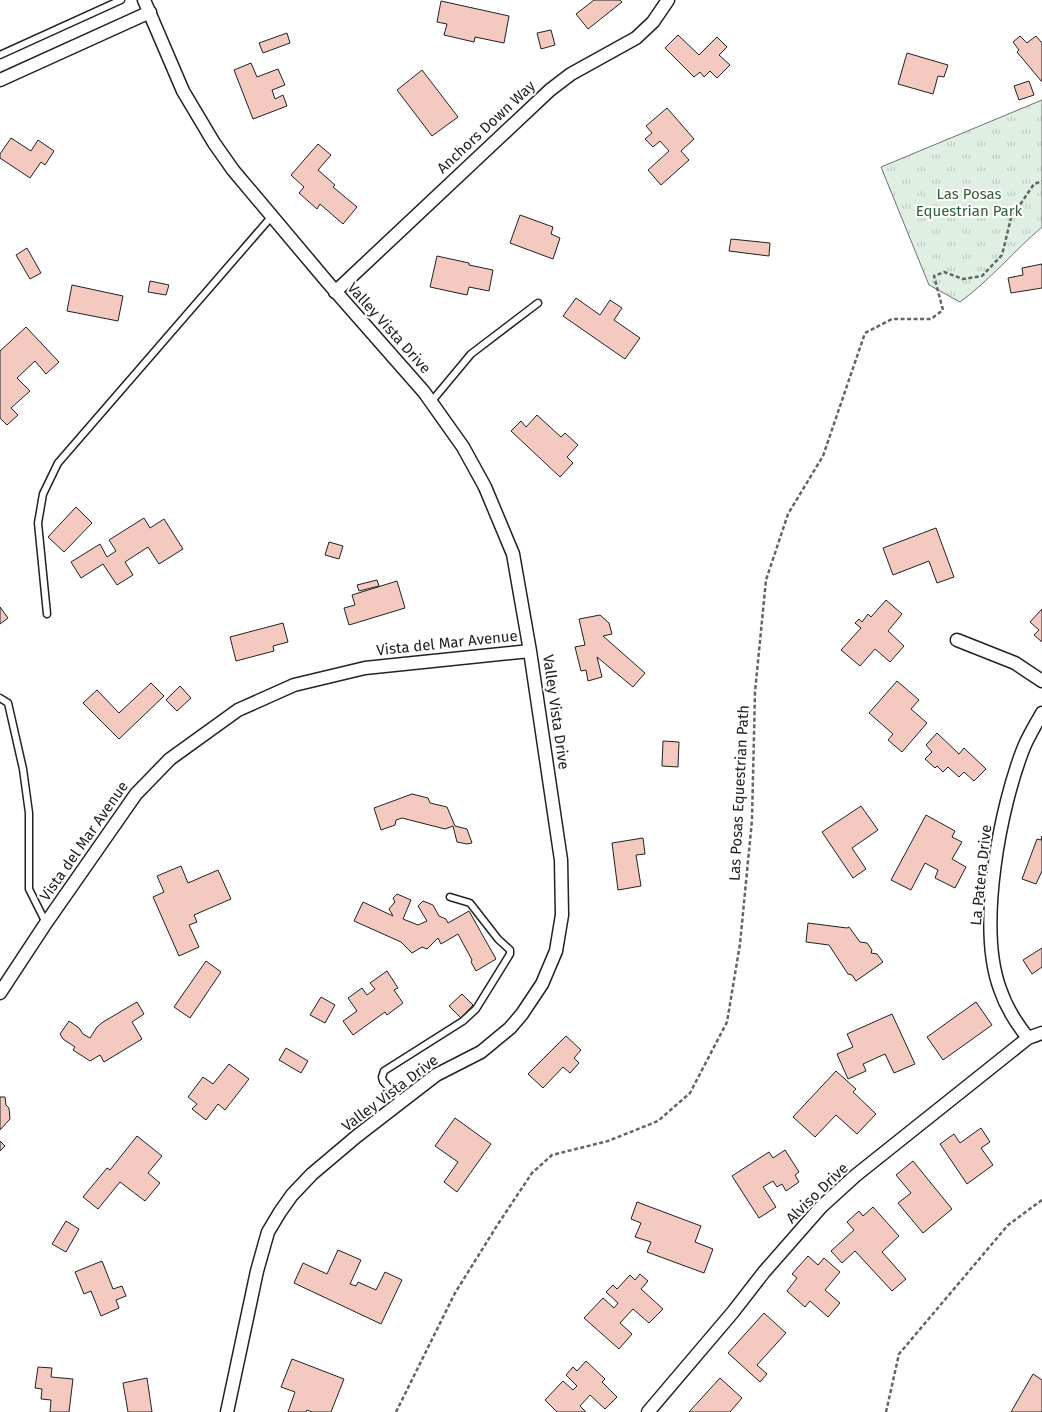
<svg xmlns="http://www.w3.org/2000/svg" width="1042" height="1412" viewBox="0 0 1042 1412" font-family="'Fira Sans',sans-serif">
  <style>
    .grass { fill: url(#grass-tufts); stroke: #6f6f6f }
    .building { fill: #f3c9c0; stroke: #222 }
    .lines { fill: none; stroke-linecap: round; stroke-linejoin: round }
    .service-casing { stroke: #222; stroke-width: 9 }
    .minor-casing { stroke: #222; stroke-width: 15 }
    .path { stroke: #646464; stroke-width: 2.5; stroke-dasharray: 4 2.5; stroke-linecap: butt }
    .service { stroke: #fff; stroke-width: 6 }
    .minor { stroke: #fff; stroke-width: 12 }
    .labels { text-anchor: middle; stroke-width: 4; stroke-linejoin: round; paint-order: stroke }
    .street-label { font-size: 15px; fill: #222; stroke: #fff }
    .park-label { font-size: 15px; fill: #2f5e38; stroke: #fff }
  </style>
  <defs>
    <pattern id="grass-tufts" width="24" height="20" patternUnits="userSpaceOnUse" patternTransform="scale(1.25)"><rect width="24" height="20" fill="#e0efe3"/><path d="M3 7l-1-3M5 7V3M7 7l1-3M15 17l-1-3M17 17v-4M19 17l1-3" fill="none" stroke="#c0cdc2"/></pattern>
  </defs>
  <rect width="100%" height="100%" fill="#fff"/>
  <path class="grass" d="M1042,100V227C1014,251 990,280 960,302L929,285L881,167Z"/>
  <path class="building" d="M594,0H620L622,2L588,29L576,14Z
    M441,1L509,16L504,43L475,37L474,42L444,35L447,24L437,22Z
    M551,30L555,45L541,49L537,33Z
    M287,33L290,43L263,53L259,43Z
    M678,35L699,55L717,37L727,47L719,55L730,65L717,78L710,71L704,77L700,72L694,77L665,48Z
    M1020,36L1027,43L1036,36L1042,43V82L1017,52L1019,50L1013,42Z
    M907,53L948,65L944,77L938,76L933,94L898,84Z
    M251,63L257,77L278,69L285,85L272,90L275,99L283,95L287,106L253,119L234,70Z
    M422,70L458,117L432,136L397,90Z
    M1029,81L1034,95L1019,100L1014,86Z
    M667,108L694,139L681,151L689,160L661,185L648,170L669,151L660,141L653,147L645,139L652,133L646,126Z
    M11,138L31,151L38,140L54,151L45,165L41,162L30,178L0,158V154Z
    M318,144L331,155L318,170L335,185L333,187L357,207L343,224L320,204L317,209L299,193L304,187L291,175Z
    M520,215L553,227L551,234L560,238L553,259L510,243Z
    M731,239L770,243L769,256L729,251Z
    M27,248L41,273L30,279L16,255Z
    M437,256L469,263V265L493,270L489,291L469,287L467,295L430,287Z
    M1042,264V288L1011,293L1008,278L1023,275L1022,268Z
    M150,281L169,285L166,295L148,292Z
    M72,285L123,296L118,321L67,311Z
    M576,298L600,315L610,300L622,308L614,320L640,338L625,359L563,316Z
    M26,327L59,362L46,374L35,361L17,378L30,391L11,408L18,415L7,425L0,418V351Z
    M537,415L561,437L565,433L578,445L567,457L573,463L560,477L511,431L521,421L526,427Z
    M76,507L92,523L64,552L48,537Z
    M144,518L150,528L164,519L183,549L159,564L148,547L125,562L133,575L117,585L103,564L81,578L71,562L100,544L107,557L116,551L109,540Z
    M936,528L954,577L937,583L929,561L893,575L883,548Z
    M329,542L343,546L339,559L325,555Z
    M377,580L379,586L359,591L357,585Z
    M397,581L405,608L349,625L344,608L355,605L352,595Z
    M886,600L902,614L888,631L904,646L890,662L875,649L860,666L841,650L861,628L855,623L859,619L862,622L868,614L871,617Z
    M0,607L8,618L0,624Z
    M1042,609V642L1034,635L1039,630L1030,622Z
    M600,615L609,623L612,634L603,636L645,673L633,687L597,657L602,677L588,681L586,670L581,671L575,647L585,645L579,619Z
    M283,623L288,642L273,646L274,651L236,661L230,637Z
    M897,681L919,700L911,709L927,723L902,752L888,740L893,734L869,713Z
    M151,683L164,696L119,739L83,703L97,690L119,713Z
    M180,686L191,698L177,711L166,700Z
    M937,733L959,754L964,748L986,769L974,781L964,772L959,777L948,767L943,772L937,766L935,768L925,759L932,752L926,745Z
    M663,741L679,742L678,767L662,766Z
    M412,794L428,798L430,803L447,807L455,826L467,829L472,843L467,844L457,842L453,826L445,829L402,818L396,820L395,825L381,830L374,808Z
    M861,806L878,830L852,848L866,869L853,878L822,832Z
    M926,815L955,831L952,837L962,842L952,859L966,867L955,888L935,878L938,870L925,863L911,890L891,880Z
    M1042,836V871L1036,884L1022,879L1037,839L1041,840Z
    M643,838L645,854L636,855L641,886L618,890L612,843Z
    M181,866L188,883L218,870L231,899L194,915L197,922L189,925L199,947L179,956L153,897L164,892L157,876Z
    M397,894L411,900L403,919L418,925L427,921L418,906L423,901L433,905L439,916L446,919L448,923L469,911L496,959L476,971L471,962L472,960L458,934L441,944L438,938L427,949L422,947L412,953L401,942L354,921L363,902L393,916L389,909L395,902L393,898Z
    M808,923L847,928L849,927L860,942L867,943L872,950L871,953L877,954L883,962L856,981L852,975L848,974L829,945L806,942Z
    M1042,948V967L1032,974L1023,960Z
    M206,961L221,972L190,1018L174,1007Z
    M387,971L398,988L394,990L403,1003L387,1015L385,1012L353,1035L343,1021L357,1011L348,998L362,988L367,995L375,989L370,983Z
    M462,994L473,1005L461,1018L449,1006Z
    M321,997L335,1005L325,1023L310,1015Z
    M137,1002L144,1014L132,1022L142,1039L104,1062L100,1055L90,1061L73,1050L75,1047L63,1039L60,1034L69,1021L79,1028L83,1034L90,1038L97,1027L103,1022Z
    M976,1002L992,1025L943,1060L927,1037Z
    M892,1014L915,1064L894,1073L885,1054L863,1064L866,1071L848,1079L837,1054L853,1047L847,1034Z
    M566,1036L581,1050L574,1058L579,1063L570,1073L563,1067L543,1088L528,1074Z
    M286,1048L308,1061L301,1073L279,1060Z
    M229,1064L249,1079L225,1110L218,1104L206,1120L192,1109L197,1104L188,1097L203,1077L213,1084Z
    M836,1071L856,1089L853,1092L876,1114L857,1134L836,1115L815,1137L793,1117Z
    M0,1097H5L6,1105L9,1108L10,1119L0,1130Z
    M455,1118L491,1144L457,1192L444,1182L458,1162L435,1146Z
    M981,1128L990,1142L981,1148L993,1165L967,1184L940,1144L954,1134L960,1143Z
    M137,1136L162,1156L148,1173L160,1183L145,1201L120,1182L98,1209L83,1197L107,1168L110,1170Z
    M0,1141L5,1146L0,1151Z
    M785,1150L799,1172L795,1175L799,1182L786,1191L782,1184L777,1187L773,1181L763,1187L776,1207L759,1218L732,1176L769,1152L773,1158Z
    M913,1161L952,1209L923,1233L898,1203L911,1193L896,1175Z
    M637,1202L701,1226L695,1242L713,1249L704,1273L647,1252L651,1242L635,1237L641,1223L631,1219Z
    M873,1207L899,1236L882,1252L906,1279L892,1291L855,1251L842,1263L831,1251L854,1230L847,1222L859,1211L863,1216Z
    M66,1221L79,1229L66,1252L52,1244Z
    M338,1250L361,1260L350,1284L356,1286L358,1282L376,1290L385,1272L402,1280L381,1324L294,1283L303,1263L327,1274Z
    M808,1256L818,1265L824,1258L840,1272L825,1290L840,1303L828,1317L810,1301L805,1307L787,1291L797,1278L792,1274Z
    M102,1261L113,1289L122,1286L126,1296L116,1300L119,1308L101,1316L91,1291L84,1294L75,1272Z
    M640,1274L648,1281L641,1289L663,1309L649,1323L633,1309L620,1323L632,1334L619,1349L584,1318L603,1298L614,1308L618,1303L606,1292L613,1285L617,1289L630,1275L635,1280Z
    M764,1313L786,1333L757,1365L767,1374L760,1382L728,1353Z
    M292,1359L344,1379L331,1412H312L307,1410L306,1412H288L295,1392L281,1387Z
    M586,1361L605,1379L602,1382L617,1397L605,1409L590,1395L580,1406L586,1412H557L545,1400L563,1381L573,1390L577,1386L566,1375L573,1367L577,1371Z
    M38,1367L52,1368L51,1377L73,1379L69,1412H50L51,1400L41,1399L42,1389L35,1388Z
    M1033,1374L1042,1380V1412H1011Z
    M147,1378L152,1412H128L123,1383Z
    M720,1378L742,1398L730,1412H689Z"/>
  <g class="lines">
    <defs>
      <path id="service" d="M0,55L121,0
        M431,402L471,354L538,303
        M47,614L38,523L43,494L58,463L272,216
        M0,698L8,703L23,769L29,813V889L46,923
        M402,1102L383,1081L382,1077L384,1071L463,1021L476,1009L510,954V950L498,939L470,903L450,897"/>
      <path id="minor" d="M144,0L183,91L214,143L233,170L329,284L424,392L463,447L485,487L513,554L530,651L561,860L562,915L556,951L542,984L522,1014L510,1028L481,1052L436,1075L357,1136L312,1174L292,1195L280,1212L268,1232L257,1271L227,1412
        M0,80L150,12
        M335,292L550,90L571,74L636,38L653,22L668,0
        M957,640L1015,663L1042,681
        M0,993L46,923L136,794L170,759L238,710L294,685L365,668L530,651
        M1028,1038C1016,1023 1006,1007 1000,989C977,927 1000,807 1024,747C1029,735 1036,724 1042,713
        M648,1412L733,1312L764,1272L821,1207L855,1176L1028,1038L1042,1033"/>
    </defs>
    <use href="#service" class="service-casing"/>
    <use href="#minor" class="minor-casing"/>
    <path class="path" d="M396,1412L455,1293L498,1224L532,1173L552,1155L608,1141L658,1121L690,1093L727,1022L740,944L752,820L755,692L766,580L788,514L823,456L865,333L892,319H931L943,310L934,276L944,272L963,279L982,276L1002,255L1011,218L1034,184L1042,181
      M886,1412L899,1354L1008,1225L1042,1200"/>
    <use href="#service" class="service"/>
    <use href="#minor" class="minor"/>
  </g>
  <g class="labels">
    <g class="street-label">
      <text transform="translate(486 127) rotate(-43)" y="5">Anchors Down Way</text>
      <text transform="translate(389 328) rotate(48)" y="5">Valley Vista Drive</text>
      <text transform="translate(447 643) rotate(-6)" y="5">Vista del Mar Avenue</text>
      <text transform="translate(556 712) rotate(82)" y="5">Valley Vista Drive</text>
      <text transform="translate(739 793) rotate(-87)" y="5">Las Posas Equestrian Path</text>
      <text transform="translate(84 841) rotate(-55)" y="5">Vista del Mar Avenue</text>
      <text transform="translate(981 875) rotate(-84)" y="5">La Patera Drive</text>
      <text transform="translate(390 1093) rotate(-37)" y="5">Valley Vista Drive</text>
      <text transform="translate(817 1193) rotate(-44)" y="5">Alviso Drive</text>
    </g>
    <g class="park-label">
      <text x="969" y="199">Las Posas<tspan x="969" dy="17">Equestrian Park</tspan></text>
    </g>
  </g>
</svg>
